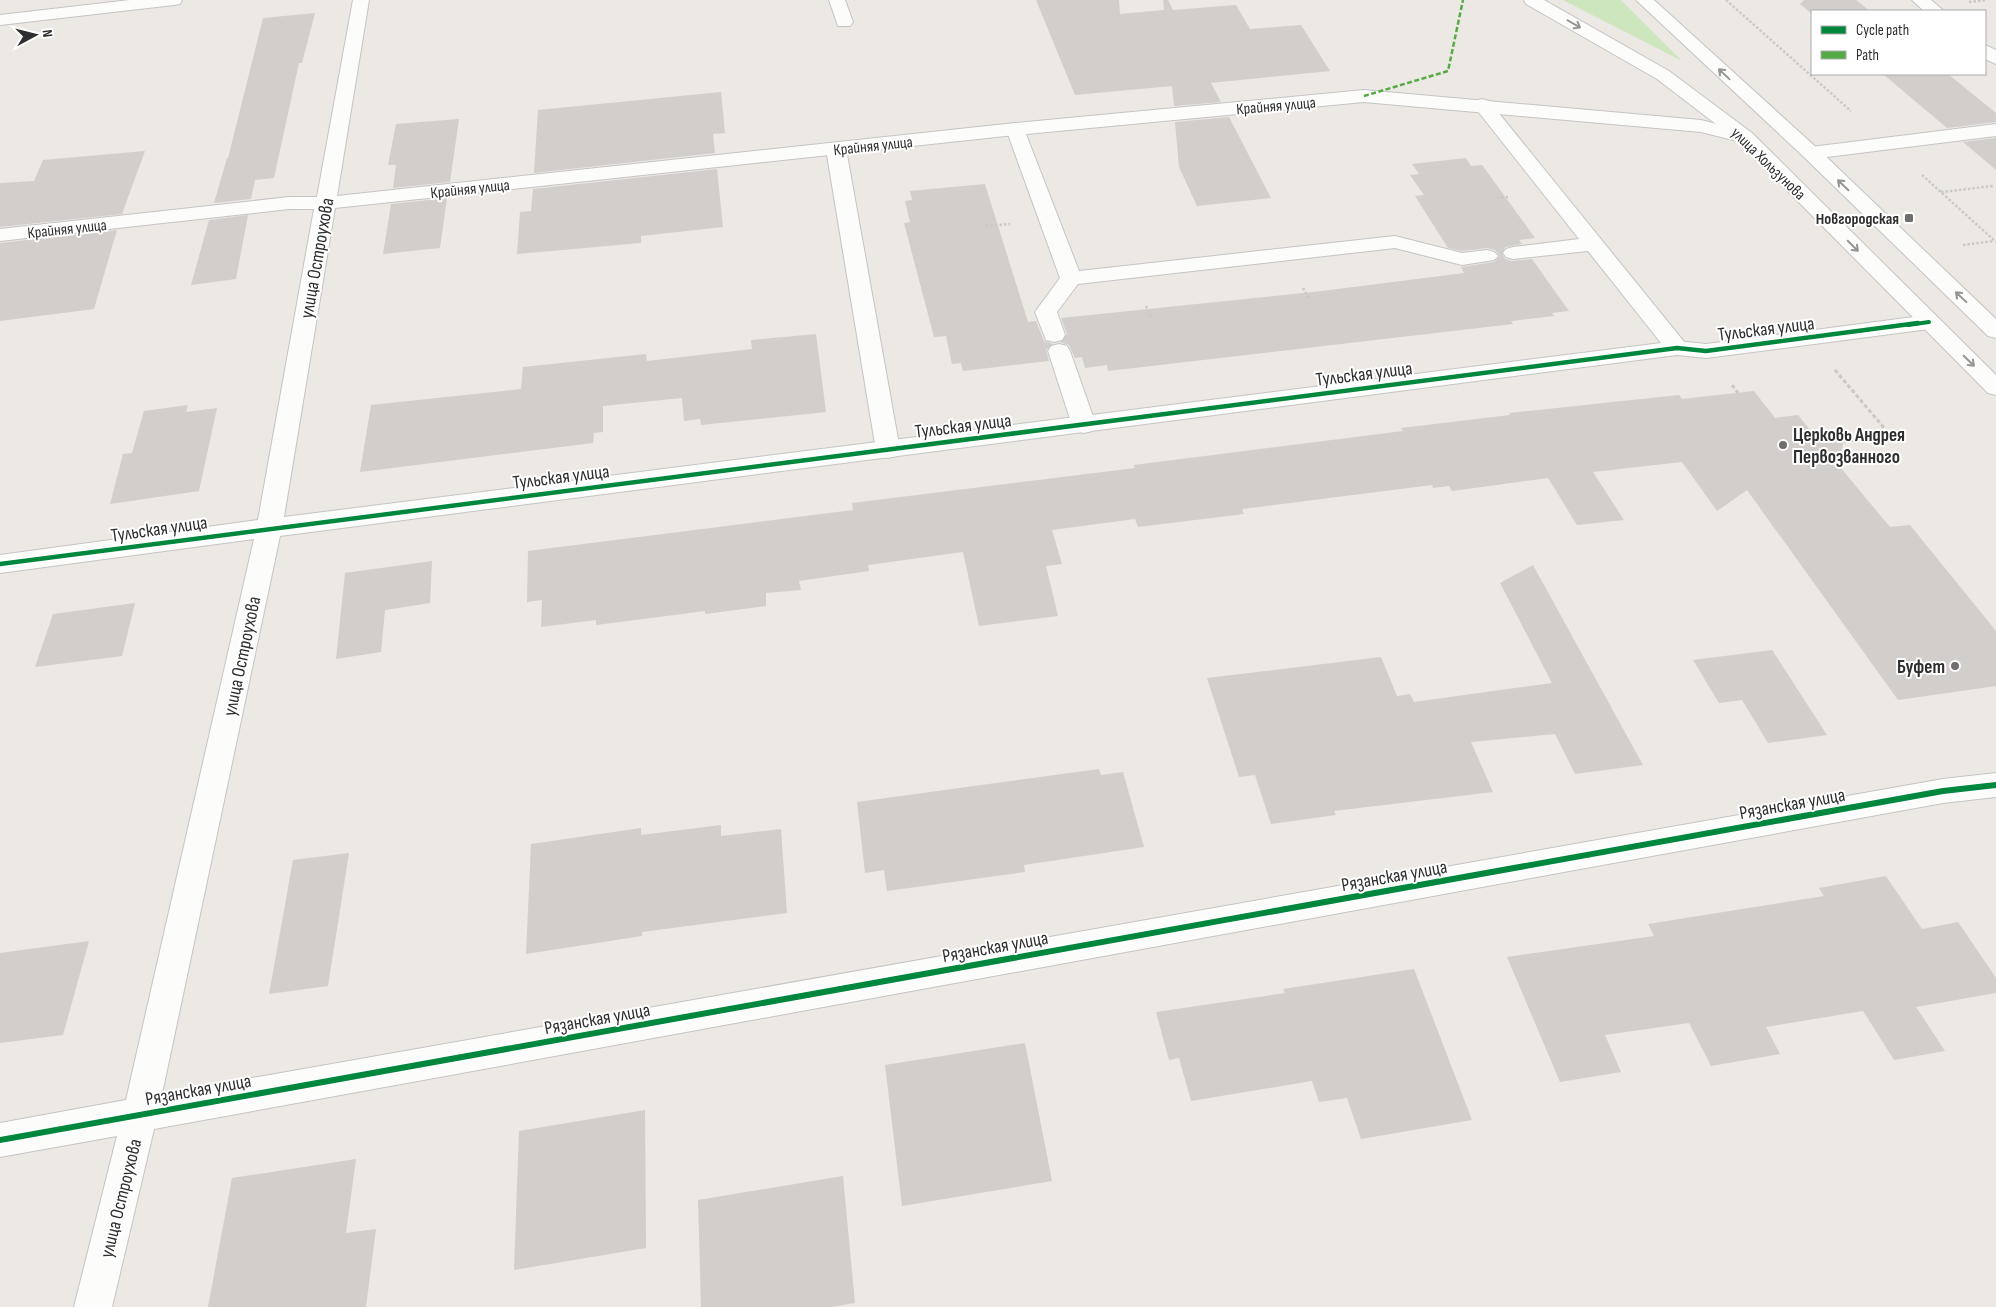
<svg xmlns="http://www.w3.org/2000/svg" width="1996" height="1307" viewBox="0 0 1996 1307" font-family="'Sofia Sans Condensed',sans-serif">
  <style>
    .green { fill: #cee6be }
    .building { fill: #d1cecb }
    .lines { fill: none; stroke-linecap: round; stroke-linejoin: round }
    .lane-casing { stroke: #c5c4c5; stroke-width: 2 }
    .street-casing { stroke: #c5c4c5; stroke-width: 2 }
    .secondary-casing { stroke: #c5c4c5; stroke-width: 2 }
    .path-far1 { stroke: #c9c9c8; stroke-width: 2.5; stroke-dasharray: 2.5 2; stroke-linecap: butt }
    .path { stroke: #c9c9c8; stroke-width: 3; stroke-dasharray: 4 2.5; stroke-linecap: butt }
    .lane { fill: #fcfcfb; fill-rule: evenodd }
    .street { fill: #fcfcfb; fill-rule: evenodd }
    .secondary { fill: #fcfcfb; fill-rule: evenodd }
    .quiet { stroke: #54ab44; stroke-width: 2.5; stroke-dasharray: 5 2.5; stroke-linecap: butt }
    .cycleway-far2-casing { stroke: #fff; stroke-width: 6 }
    .cycleway-far1-casing { stroke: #fff; stroke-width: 8 }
    .cycleway-casing { stroke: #fff; stroke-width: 9 }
    .cycleway-far2 { stroke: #00873e; stroke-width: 4 }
    .cycleway-far1 { stroke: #00873e; stroke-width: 4.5 }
    .cycleway { stroke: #00873e; stroke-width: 6 }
    .oneway { stroke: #959594 }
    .poi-dot { fill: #706f6e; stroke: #fff; stroke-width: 2 }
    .labels { text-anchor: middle; stroke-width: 4; stroke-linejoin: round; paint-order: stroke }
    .far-street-label { font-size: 16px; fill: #2e2e2e; stroke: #fff }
    .far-poi-label { font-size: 16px; font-weight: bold; fill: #2e2e2e; stroke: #fff; text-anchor: end }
    .street-label { font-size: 19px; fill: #2e2e2e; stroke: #fff }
    .poi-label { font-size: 19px; font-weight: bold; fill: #2e2e2e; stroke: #fff; text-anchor: start }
  </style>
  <rect width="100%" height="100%" fill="#ece8e4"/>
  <path class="green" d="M1563,0H1621L1682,61Z"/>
  <path class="building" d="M1036,0H1119L1120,14L1164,10L1163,0H1168L1173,10L1236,5L1250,29L1301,25L1330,71L1211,83L1221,102L1174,106L1172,86L1075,95Z
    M1804,0H1856L1870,11H1812V14L1800,4Z
    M315,13L302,63H299L274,178L255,180L251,199L214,203L227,158H228L263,18Z
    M1883,74H1948L1996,113V122L1947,128Z
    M721,92L725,133L713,134L715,153L534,173L538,110Z
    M1229,117L1271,198L1197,206L1179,167L1175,122Z
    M459,119L450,182L393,188L396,165H388L396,124Z
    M1996,138V170L1963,142Z
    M145,151L122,214L0,227V183L34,181L43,160Z
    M1466,158L1471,166L1482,165L1535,238L1519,240L1522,244L1505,247L1502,254L1505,259L1512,261L1532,259L1569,311L1552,313L1554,316L1511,321L1513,324L1108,371L1107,365L1085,368L1082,357L1075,358L1069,345L1060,342L1067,334L1061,318L1322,291L1464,273L1461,267L1494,262L1500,256L1495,250L1487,248L1462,251L1448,248L1415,196L1424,195L1410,175L1419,174L1412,164Z
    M717,169L723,227L641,236V243L517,254L520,212L531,211L533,189Z
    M985,184L1028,322L1036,321L1044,341L1053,344L1046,350L1049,361L963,371L961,363L952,364L946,336L934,337L904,223L910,222L905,201L912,200L910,191Z
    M447,198L440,248L383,254L391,204Z
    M248,215L236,279L191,285L209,220Z
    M117,230L94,309L0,321V243Z
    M816,334L826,412L701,425L700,419L684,421L682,398L603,406V432L594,433L593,443L360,472L371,405L521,389L523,367L646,354L647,361L752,349L751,340Z
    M1754,391L1775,418L1798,415L1810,430L1828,434L1843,442L1840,467L1890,527L1910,525L1996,631V686L1898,700L1747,490L1717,511L1682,462L1593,472L1624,520L1577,525L1548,478L1452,491L1449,486L1433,488L1432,485L1242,509L1244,514L1138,527L1135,519L1052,530L1062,564L1046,566L1058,616L979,626L963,552L868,565L869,571L799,581L801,590L766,593V606L705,614V611L596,625V620L541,627L542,600L527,602L528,551L853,510L852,503L1135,468L1134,465L1403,431L1401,428L1510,415L1509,413L1679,395L1682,399Z
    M188,405L186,412L217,408L199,491L110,504L123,454L132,453L144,411Z
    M432,561L430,603L385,610L381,652L336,659L345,573Z
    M1533,565L1643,765L1575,774L1555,734L1471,742L1493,792L1334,811L1336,815L1271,824L1255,775L1239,777L1207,678L1381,657L1397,696L1410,694L1414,702L1552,683L1500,583Z
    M135,603L122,656L35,667L53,614Z
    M1772,650L1827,735L1768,743L1742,700L1719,703L1693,660Z
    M1099,769L1101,775L1123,772L1144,847L1024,865L1025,872L887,891L884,870L865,873L857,802Z
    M721,825V836L781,829L787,913L642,932V936L526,954L531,844L641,828V835Z
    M349,853L328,986L269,994L293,860Z
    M1886,876L1922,929L1958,922L1996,978V993L1916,1007L1945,1051L1894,1060L1863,1011L1766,1027L1780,1054L1711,1066L1689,1023L1605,1035L1621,1072L1560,1082L1507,957L1654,936L1648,924L1824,896L1819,888Z
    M89,941L63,1035L0,1043V953Z
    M1414,969L1472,1120L1361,1139L1347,1098L1319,1102L1312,1081L1191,1101L1179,1058L1169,1060L1156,1012L1285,993L1283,989Z
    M1025,1043L1052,1181L902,1206L885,1065Z
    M645,1110L646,1248L514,1270L519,1131Z
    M356,1159L346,1233L376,1229L366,1307H208L232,1178Z
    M843,1176L855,1303L830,1307H701L698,1200Z"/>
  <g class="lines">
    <defs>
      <path id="lane" d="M829,0H845L853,22L850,26H838Z
        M1912,0H1931L1944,11H1924Z
        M1985,45L1996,50V64L1985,59Z
        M1482,99L1489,101L1685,343L1688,348L1685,353L1677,355L1669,353L1588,251L1513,259L1506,257L1503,253L1506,249L1513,247L1579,239L1473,105L1475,101Z
        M1015,123L1022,125L1024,129L1079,271L1395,236L1462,253L1487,250L1494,252L1498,256L1494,260L1462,265L1395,248L1078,284L1057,312L1065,335L1062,340L1054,342L1046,340L1035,312L1060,278L1006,129L1008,125Z
        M1996,124V136L1811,159L1804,157L1801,153L1804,149L1811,147Z
        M836,143L843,145L846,149L900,450L897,456L888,458L879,456L876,450L826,149L829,145Z
        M1059,344L1067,346L1070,351L1096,425L1092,431L1084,433L1076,431L1072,425L1048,351L1051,346Z"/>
      <path id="street" d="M130,0H182L180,4L174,5L0,25V15Z
        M353,0H369L337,196L1015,123L1364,90L1701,120L1752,133L1755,137L1752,141L1745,143L1701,132L1364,102L1015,135L335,208L284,517L1677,341L1706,344L1929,315L1937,317L1940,322L1937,327L1929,329L1706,358L1677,355L280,536L162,1094L1943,779L1996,773V797L1943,803L154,1129L112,1307H74L117,1136L0,1157V1123L126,1100L254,539L0,573V555L258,520L314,209H289L0,241V229L289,197H317Z"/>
      <path id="secondary" d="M1524,0H1544L1669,71L1752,133L1996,375V395L1988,393L1738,141L1657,79L1526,4Z
        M1636,0H1654L1818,149L1996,319V338L1988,336L1804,157Z"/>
    </defs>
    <use href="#lane" class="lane-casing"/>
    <use href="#street" class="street-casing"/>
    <use href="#secondary" class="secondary-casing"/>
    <path class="path-far1" d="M1726,0L1851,111
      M1969,2L1986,0
      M1922,175L1996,242
      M1941,192L1993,186
      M1497,198L1508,197
      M986,226L1010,224
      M1963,245L1994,241
      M1303,288L1309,299
      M1146,306L1151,317"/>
    <path class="path" d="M1835,370L1891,436L1840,442
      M1732,385L1738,393"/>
    <use href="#lane" class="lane"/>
    <use href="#street" class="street"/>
    <use href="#secondary" class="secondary"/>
    <path class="quiet" d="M1364,96L1448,71L1463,0"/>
    <defs>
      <path id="cycleway-far2" d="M1908,325L1929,322"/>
      <path id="cycleway-far1" d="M0,564L1677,348L1706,351L1918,323"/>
      <path id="cycleway" d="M0,1140L1943,791L1996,785"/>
    </defs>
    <use href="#cycleway-far2" class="cycleway-far2-casing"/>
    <use href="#cycleway-far1" class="cycleway-far1-casing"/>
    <use href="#cycleway" class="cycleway-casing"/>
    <use href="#cycleway-far2" class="cycleway-far2"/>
    <use href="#cycleway-far1" class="cycleway-far1"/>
    <use href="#cycleway" class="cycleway"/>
  </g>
  <defs><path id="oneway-shaft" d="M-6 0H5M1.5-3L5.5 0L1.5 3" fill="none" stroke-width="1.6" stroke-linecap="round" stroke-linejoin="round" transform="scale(1.25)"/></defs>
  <g class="oneway">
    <use href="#oneway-shaft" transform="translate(1574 24) rotate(30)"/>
    <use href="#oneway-shaft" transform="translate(1724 74) rotate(-137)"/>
    <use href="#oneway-shaft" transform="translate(1843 185) rotate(-136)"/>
    <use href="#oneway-shaft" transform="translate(1853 246) rotate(45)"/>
    <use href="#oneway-shaft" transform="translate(1961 297) rotate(-137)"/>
    <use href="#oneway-shaft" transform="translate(1969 361) rotate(44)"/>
  </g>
  <g class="poi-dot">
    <rect x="1904" y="213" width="10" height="10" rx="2.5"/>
    <circle cx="1783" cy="445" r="5"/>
    <circle cx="1955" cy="666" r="5"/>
  </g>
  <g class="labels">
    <g class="far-street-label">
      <text transform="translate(1276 105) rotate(-5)" y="6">Крайняя улица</text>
      <text transform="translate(873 145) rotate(-6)" y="6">Крайняя улица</text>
      <text transform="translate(1769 163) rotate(44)" y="6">улица Хользунова</text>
      <text transform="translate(470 188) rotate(-6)" y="6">Крайняя улица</text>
      <text transform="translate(67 228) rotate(-6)" y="6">Крайняя улица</text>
    </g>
    <g class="far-poi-label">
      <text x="1899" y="224">Новгородская</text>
    </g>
    <g class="street-label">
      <text transform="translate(316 258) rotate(-80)" y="7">улица Остроухова</text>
      <text transform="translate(1766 328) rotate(-7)" y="7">Тульская улица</text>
      <text transform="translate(1364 373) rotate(-7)" y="7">Тульская улица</text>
      <text transform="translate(963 425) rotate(-7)" y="7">Тульская улица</text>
      <text transform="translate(561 476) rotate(-7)" y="7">Тульская улица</text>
      <text transform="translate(159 528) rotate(-8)" y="7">Тульская улица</text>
      <text transform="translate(241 656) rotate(-78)" y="7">улица Остроухова</text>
      <text transform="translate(1792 803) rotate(-10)" y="7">Рязанская улица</text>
      <text transform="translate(1394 875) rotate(-10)" y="7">Рязанская улица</text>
      <text transform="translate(995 946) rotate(-10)" y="7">Рязанская улица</text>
      <text transform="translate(597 1018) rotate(-10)" y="7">Рязанская улица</text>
      <text transform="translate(198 1089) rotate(-10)" y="7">Рязанская улица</text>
      <text transform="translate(120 1198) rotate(-76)" y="7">улица Остроухова</text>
    </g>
    <g class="poi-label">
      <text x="1793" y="441">Церковь Андрея<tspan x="1793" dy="22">Первозванного</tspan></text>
      <text x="1945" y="673" text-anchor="end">Буфет</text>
    </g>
  </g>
  <rect x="1811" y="10" width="175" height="65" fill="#ffffff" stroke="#ababab"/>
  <rect x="1821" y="26" width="25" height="8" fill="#00873e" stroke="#ababab"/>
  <text x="1856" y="35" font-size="15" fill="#2e2e2e">Cycle path</text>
  <rect x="1821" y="51" width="25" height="8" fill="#54ab44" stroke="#ababab"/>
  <text x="1856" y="60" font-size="15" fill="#2e2e2e">Path</text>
  <g transform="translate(35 35) rotate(83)" stroke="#ffffff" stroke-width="4" paint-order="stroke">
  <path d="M0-4L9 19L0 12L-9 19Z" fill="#2e2e2e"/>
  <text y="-8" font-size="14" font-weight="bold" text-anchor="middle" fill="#2e2e2e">N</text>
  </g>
</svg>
